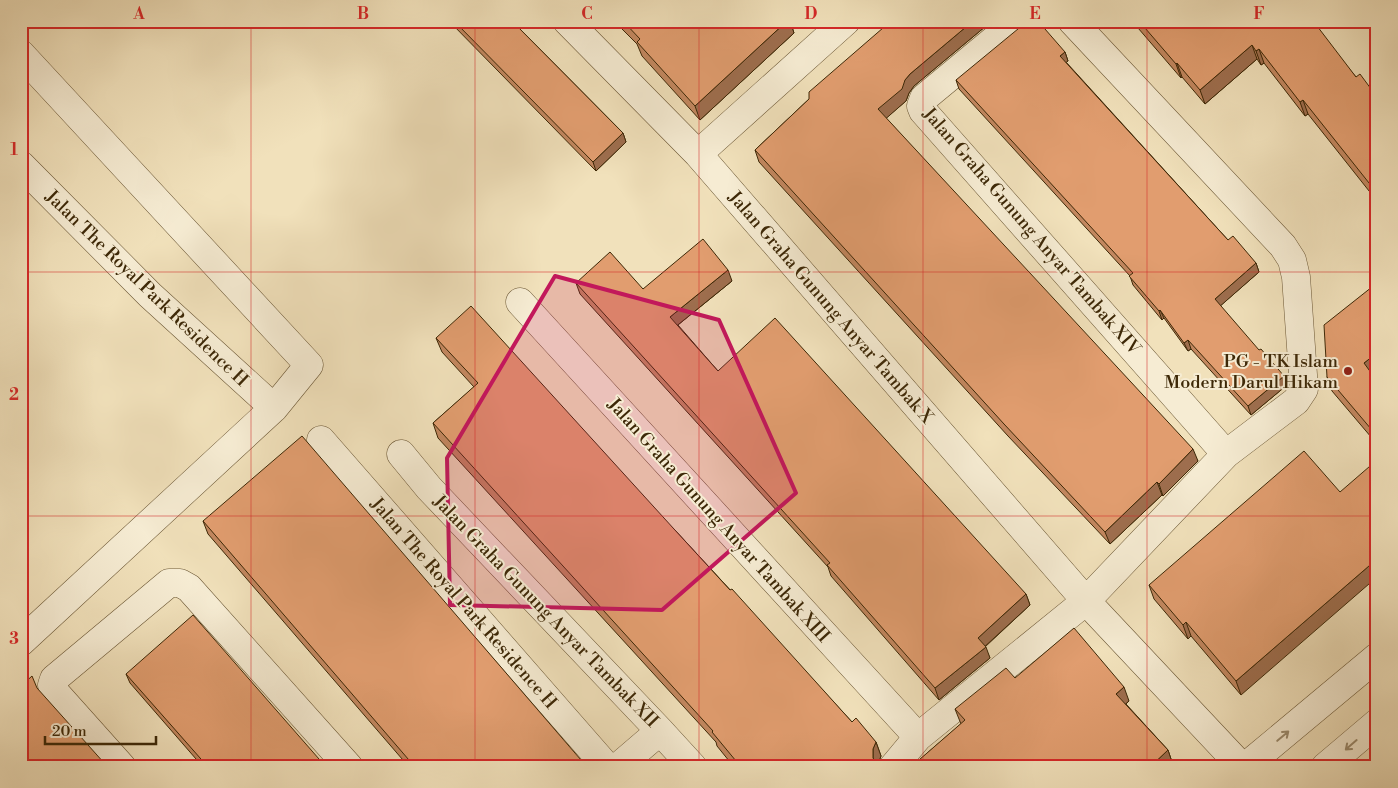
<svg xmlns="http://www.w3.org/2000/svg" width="1398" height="788" viewBox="0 0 1398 788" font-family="'Libre Bodoni',serif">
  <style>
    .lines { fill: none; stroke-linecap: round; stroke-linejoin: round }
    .minor-casing { stroke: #6a5634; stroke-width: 29 }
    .minor { stroke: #f6ecd3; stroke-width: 28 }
    .wall { fill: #c2875f; stroke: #3d2807 }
    .shaded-wall { fill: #9e6e4e; stroke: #3d2807 }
    .building { fill: #e19d6f; stroke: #3d2807 }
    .oneway { stroke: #9a8a6d }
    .marked { fill: #c2185b; fill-opacity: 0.2; stroke: #c2185b; stroke-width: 4; stroke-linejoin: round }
    .grid { fill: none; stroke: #d62828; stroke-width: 1; stroke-opacity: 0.55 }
    .poi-dot { fill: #8f2418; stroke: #f6ecd3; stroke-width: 2 }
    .labels { text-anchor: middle; stroke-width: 4; stroke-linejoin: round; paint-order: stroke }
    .street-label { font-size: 18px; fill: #3d2807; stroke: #f6ecd3 }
    .poi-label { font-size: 18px; fill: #3d2807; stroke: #f6ecd3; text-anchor: end }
    .neatline { fill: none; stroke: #d62828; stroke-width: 2 }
    .grid-label { font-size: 16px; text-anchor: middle; font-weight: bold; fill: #d62828 }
  </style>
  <rect width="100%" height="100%" fill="#f1e1bb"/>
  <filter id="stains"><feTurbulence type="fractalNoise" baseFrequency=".004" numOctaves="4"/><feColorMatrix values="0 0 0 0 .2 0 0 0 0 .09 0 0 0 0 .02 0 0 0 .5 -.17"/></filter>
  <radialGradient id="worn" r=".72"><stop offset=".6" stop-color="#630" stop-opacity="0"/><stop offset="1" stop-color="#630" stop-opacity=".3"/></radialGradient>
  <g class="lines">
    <defs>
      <path id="minor" d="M567,21L698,154L1086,601L1242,767
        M1017,21L924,98L921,106L923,111L1226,454
        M21,54L309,365L274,408L21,642
        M698,154L846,21
        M21,165L150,295L274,408
        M520,302L918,737
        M321,440L607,767
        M401,454L429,488L660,731L693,767
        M122,767L54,691L52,685L54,679L169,583H180L189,588L349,767
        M618,767L660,731
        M893,767L918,737L1086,601L1226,454L1296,401L1304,389L1296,277L1292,260L1283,246L1072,21
        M1245,767L1377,657
        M1325,767L1377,723"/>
    </defs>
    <use href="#minor" class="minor-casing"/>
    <use href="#minor" class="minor"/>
  </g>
  <path class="wall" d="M449,21H512L623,133L626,142L596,171Z
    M614,21H790L794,33L700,120L642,56L637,44Z
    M891,21H992L914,86L909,93L906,101L886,118L1198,461L1163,496L1162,495L1110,544L1008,436L759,162L755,150L809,99Z
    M1132,21H1309L1356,77L1377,97V201L1308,114L1305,116L1264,63L1261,65L1257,59L1205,104L1182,77L1181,78Z
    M1065,52L1068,61L1066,62L1228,240L1256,263L1259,272L1220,306L1287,385L1251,415L1191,349L1188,351L1164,318L1162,320L1133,285L1130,276L959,89L956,80Z
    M732,281L678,325L718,371L1026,594L1030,605L985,647L990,658L939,700L831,576L828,567L580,294L576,283L643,289Z
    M1377,283V370L1372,374L1377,381V444L1332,391L1327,377Z
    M436,338L674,529L852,722L876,742L881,756L878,764L882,767H734L717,746L716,742L438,438L433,423L474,387L442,352Z
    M1340,492L1241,695L1191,636L1188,639L1154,599L1149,585Z
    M203,521L587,767H409L208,534Z
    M126,674L326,767H203L130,683Z
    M1015,678L1129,701L1126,704L1168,750L1173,765L1171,767H911L961,724L955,709Z"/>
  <path class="shaded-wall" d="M787,21H790L794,33L700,120L695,106Z
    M973,21H992L914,86L909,93L906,101L882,122L878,109L905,80L910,74Z
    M1252,45L1257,59L1205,104L1200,90Z
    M1259,49L1264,63L1261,65L1256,51Z
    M1065,52L1068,61L1063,65L1060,56Z
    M1177,63L1182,77L1181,78L1176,64Z
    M1303,100L1308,114L1305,116L1300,102Z
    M623,133L626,142L596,171L593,162Z
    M1256,263L1259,272L1218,308L1215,299Z
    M728,270L732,281L674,328L670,317Z
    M1160,310L1164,318L1162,320L1159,311Z
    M1188,340L1191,349L1188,351L1184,343Z
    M1377,353V370L1369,377L1364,363Z
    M1284,376L1287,385L1251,415L1248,406Z
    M1193,449L1198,461L1163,496L1159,484Z
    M1157,482L1162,495L1110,544L1105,532Z
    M1377,559V577L1241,695L1236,681Z
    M1026,594L1030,605L982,649L978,638Z
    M1186,622L1191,636L1188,639L1183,625Z
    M986,647L990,658L939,700L935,688Z
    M1124,687L1129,701L1121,708L1116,694Z
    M876,742L881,756L878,764V767L873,758V749Z
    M1168,750L1173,765L1171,767H1150Z"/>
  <path class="building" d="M454,21H512L623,133L593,162Z
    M623,21H787L695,106L637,42L640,39Z
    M891,21H973L910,74L905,80L902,89L878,109L1193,449L1159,484L1157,482L1105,532L1004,424L755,150L809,99V92Z
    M1026,21H1038L1065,52L1060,56L1090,89L1228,240L1233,236L1256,263L1215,299L1259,350L1261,349L1284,376L1248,406L1188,340L1184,343L1160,310L1159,311L1129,276L1133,273L956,80L1024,24Z
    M1139,21H1309L1311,24L1314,22L1356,77L1360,74L1377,97V193L1303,100L1300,102L1259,49L1256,51L1252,45L1200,90L1177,63L1176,64Z
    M703,239L728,270L670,317L718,371L775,318L1026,594L978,638L986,647L935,688L827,565L830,563L576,283L610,252L643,289Z
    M1377,283V353L1364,363L1377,381V436L1327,377L1324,325Z
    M471,306L674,529L730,590L732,589L852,722L856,718L876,742L873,749V758L877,764L882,767H808L805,763L801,767H741L712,732L713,731L433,423L478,383L436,338Z
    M302,436L587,767H415L203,521Z
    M1304,451L1340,492L1377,460V559L1236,681L1186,622L1183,625L1149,585Z
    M193,615L326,767H208L126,674Z
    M1074,628L1124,687L1116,694L1168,750L1150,767H911L965,720L955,709L1006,668L1015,678Z
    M32,676L37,688L105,764L110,767H21V686Z"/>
  <defs><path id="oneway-shaft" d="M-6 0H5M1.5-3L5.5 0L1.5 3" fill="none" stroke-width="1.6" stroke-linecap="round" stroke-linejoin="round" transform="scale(1.25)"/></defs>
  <g class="oneway">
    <use href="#oneway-shaft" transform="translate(1283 736) rotate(-40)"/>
    <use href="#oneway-shaft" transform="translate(1351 745) rotate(139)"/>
  </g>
  <path class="marked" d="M555,276L719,320L796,493L662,610L450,605L447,458Z"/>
  <path class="grid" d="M251,21V767M475,21V767M699,21V767M923,21V767M1147,21V767M21,272H1377M21,516H1377"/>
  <circle class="poi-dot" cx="1348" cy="371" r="5"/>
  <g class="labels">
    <g class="street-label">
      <text transform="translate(1032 231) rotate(49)" y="6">Jalan Graha Gunung Anyar Tambak XIV</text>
      <text transform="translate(147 288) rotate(44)" y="6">Jalan The Royal Park Residence H</text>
      <text transform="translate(831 307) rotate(49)" y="6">Jalan Graha Gunung Anyar Tambak X</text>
      <text transform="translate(719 520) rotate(48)" y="6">Jalan Graha Gunung Anyar Tambak XIII</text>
      <text transform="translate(464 603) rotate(49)" y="6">Jalan The Royal Park Residence H</text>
      <text transform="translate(546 611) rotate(46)" y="6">Jalan Graha Gunung Anyar Tambak XII</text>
    </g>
    <g class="poi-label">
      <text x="1338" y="367">PG - TK Islam<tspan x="1338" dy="21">Modern Darul Hikam</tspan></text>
    </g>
  </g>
  <rect width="1398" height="788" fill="none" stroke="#f1e1bb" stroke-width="55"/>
  <path d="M45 736v8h111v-8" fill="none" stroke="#3d2807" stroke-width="2.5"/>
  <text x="52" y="736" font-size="15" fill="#3d2807" stroke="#f6ecd3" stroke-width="4" paint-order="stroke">20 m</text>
  <rect x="28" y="28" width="1342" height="732" class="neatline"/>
  <g class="grid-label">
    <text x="139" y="19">A</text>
    <text x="363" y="19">B</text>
    <text x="587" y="19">C</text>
    <text x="811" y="19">D</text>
    <text x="1035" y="19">E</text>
    <text x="1259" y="19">F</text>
    <text x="14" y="155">1</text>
    <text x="14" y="400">2</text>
    <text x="14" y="644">3</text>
  </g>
  <rect width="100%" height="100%" filter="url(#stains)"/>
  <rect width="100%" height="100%" fill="url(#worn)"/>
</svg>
